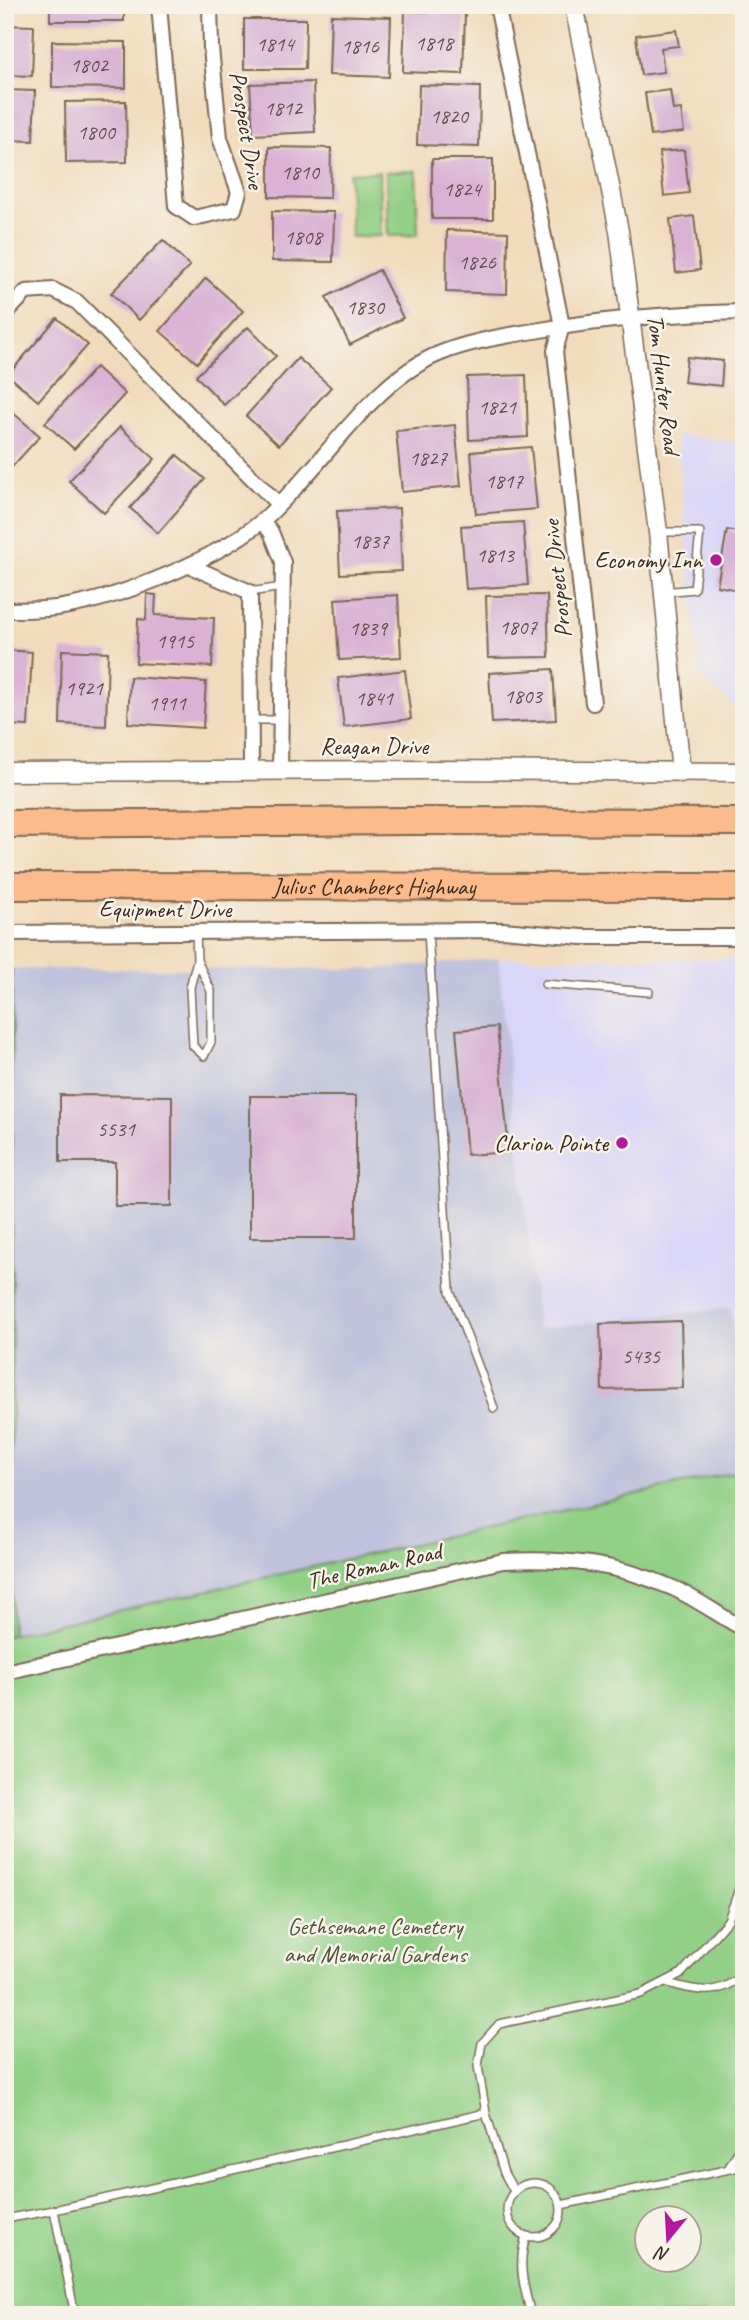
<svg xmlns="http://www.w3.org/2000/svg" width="749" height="2320" viewBox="0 0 749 2320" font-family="Caveat,sans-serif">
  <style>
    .built { fill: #dad6f7 }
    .industrial { fill: #c0c2dd }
    .green { fill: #91d086; stroke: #667d52; stroke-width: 2; fill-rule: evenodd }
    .forest { fill: #74b273; stroke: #586e48; stroke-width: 2 }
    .building { fill: #d9b2d5 }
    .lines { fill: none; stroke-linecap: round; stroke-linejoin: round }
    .service-casing { stroke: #7b6855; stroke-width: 10 }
    .minor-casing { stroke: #7b6855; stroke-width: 18 }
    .tertiary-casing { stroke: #7b6855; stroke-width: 21 }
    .motorway-casing { stroke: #7b6855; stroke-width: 30 }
    .service { stroke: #fff; stroke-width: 7 }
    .minor { stroke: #fff; stroke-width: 14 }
    .tertiary { stroke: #fff; stroke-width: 18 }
    .motorway { stroke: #fbbb8d; stroke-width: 26 }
    .poi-dot { fill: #b5179e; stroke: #f7f3e8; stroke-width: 2.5 }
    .labels { text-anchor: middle; stroke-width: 5; stroke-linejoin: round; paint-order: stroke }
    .number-label { font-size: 21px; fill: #624c4c }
    .street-label { font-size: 24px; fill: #3b2a1e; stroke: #f7f3e8 }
    .poi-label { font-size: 24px; fill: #3b2a1e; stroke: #f7f3e8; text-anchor: end }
    .park-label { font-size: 24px; fill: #505438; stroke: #f7f3e8 }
  </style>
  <rect width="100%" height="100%" fill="#f7f3e8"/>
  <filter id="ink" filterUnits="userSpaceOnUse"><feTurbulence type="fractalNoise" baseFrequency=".0143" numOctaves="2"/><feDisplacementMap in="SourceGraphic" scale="14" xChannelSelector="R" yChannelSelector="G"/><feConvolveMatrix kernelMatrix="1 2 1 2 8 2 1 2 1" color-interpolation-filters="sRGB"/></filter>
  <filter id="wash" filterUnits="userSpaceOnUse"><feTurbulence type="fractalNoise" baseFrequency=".00686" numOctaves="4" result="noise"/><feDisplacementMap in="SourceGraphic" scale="28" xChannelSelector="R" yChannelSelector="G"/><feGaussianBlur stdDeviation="1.57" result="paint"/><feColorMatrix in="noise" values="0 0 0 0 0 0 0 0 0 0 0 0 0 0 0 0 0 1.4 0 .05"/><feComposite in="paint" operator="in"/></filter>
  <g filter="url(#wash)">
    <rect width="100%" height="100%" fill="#f2dbbc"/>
    <path class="built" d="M676,434L744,444V716L700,675Z
      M498,958L744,959V1438L731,1308L538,1328Z"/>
    <path class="industrial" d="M498,958L538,1328L731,1308L744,1438V1470L12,1635V969H375Z"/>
    <path class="green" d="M416,171L418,235L388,236L386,172Z
      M379,172L381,236L351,237L349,173Z
      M744,1470V2315H5V1636ZM648,2218H690V2260H648Z"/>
    <path class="forest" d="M5,969H12V1635L5,1637Z"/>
    <g id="blocks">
      <path class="building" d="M50,5H124V21H50Z
        M405,11L465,13L463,74L403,72Z
        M331,15L391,17L389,77L329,75Z
        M244,19H306L305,69H244Z
        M5,25L34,26L32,76L5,75Z
        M676,30L679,46L661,48L664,72L641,75L636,35Z
        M52,41L126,42V88L52,87Z
        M313,82L315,132L253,135L250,84Z
        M419,85L480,87L479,147L417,145Z
        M5,90L35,91L33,141L5,140Z
        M670,90L673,110L681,109L684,132L651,136L645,93Z
        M126,101L127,162L66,163L65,102Z
        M269,147L331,148L330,198L269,197Z
        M684,150L689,193L664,196L659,152Z
        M432,159H493V219H432Z
        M272,211L334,212L333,262L272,261Z
        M694,216L700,270L676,273L670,219Z
        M447,230L508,232L507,294L446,292Z
        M163,240L190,266L139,320L111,293Z
        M379,270L403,318L350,345L326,297Z
        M206,278L243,311L197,363L160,331Z
        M57,318L88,345L38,401L8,375Z
        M248,327L276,356L224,405L196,376Z
        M687,357L723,361L721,386L684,382Z
        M298,358L331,387L279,445L246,416Z
        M96,367L125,394L74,449L45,423Z
        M526,375L528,437L469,440L467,377Z
        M5,406L40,436L11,468L5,463Z
        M455,425L461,486L402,492L396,431Z
        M120,427L155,459L104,513L69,481Z
        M531,447L537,509L476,514L471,452Z
        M177,455L205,479L158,533L130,508Z
        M399,508L402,571L340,574L337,511Z
        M523,522L528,585L466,589L461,526Z
        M727,530L744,533V591L717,586Z
        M147,594L156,595L155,615L214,618L212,667L136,663L138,619L146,620Z
        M398,595L401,657L339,660L335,599Z
        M547,595L549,657L488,658L486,596Z
        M5,650L32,652L28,726L5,725Z
        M62,650L108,652L106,726L60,724Z
        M553,669L556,720L492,723L489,673Z
        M405,670L411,719L344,727L338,678Z
        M130,677L206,682L203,728L128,723Z
        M497,1027L509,1152L467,1155L456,1030Z
        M60,1095L172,1096V1206H115V1162H60Z
        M250,1096H356V1238H250Z
        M681,1321L683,1388L602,1390L600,1324Z"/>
    </g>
  </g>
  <g filter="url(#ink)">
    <use href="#blocks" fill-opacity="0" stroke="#7b6855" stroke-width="2"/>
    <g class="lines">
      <defs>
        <path id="service" d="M660,532H700L694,589L664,592
          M250,592L282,587
          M250,720H280
          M428,931L450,1291L494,1408
          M196,932L197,960L190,988L193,1046L204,1056L211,1042V991L197,960
          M545,984L649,992
          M665,1982C695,1991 719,1998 744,1973
          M728,2169L744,2141
          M507 2210a27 27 0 1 1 54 0a27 27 0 1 1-54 0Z
          M514,2191L504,2173L486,2113L478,2066L482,2043L499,2024L641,1994L682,1973L728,1920L744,1875
          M561,2205L744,2166
          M54,2210L75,2315
          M5,2219L54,2210L486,2113
          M526,2236C517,2266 524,2286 531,2315"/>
        <path id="minor" d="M159,5L176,206L194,218L234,209L239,192L220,138L211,48L210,5
          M497,5L562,326L555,351L593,703
          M5,314L26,292L53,290L77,302L278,504
          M262,521L271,532L283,562L280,771
          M190,566L250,592L251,771
          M5,610C24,610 45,610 63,607C124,597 213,560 261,522C273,512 284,499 295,488C338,443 380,377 441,353C468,342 499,337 528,332C599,320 672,313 744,312
          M5,933L503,930L582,937H744
          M5,1672L503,1561C565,1558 616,1563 673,1588C697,1599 720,1616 744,1629"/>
        <path id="tertiary" d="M574,5L619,231L658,532L681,773
          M5,772L432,770L744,772"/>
        <g id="motorway">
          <path d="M5,824L410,821L744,822"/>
          <path id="s1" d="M5,886L744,887"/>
        </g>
      </defs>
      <use href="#service" class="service-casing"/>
      <use href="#minor" class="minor-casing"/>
      <use href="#tertiary" class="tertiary-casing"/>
      <use href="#motorway" class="motorway-casing"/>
      <use href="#service" class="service"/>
      <use href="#minor" class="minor"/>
      <use href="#tertiary" class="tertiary"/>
      <use href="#motorway" class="motorway"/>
    </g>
  </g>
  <g class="poi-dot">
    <circle cx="716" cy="560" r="7"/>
    <circle cx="622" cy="1143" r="7"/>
  </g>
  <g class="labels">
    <g class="number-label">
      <text x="434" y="50">1818</text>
      <text x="275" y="51">1814</text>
      <text x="360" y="53">1816</text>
      <text x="89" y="72">1802</text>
      <text x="283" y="115">1812</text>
      <text x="449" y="123">1820</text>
      <text x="96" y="139">1800</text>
      <text x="300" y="179">1810</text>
      <text x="462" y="196">1824</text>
      <text x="303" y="244">1808</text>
      <text x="477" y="269">1826</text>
      <text x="365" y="314">1830</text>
      <text x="497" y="414">1821</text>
      <text x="428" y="465">1827</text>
      <text x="504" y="488">1817</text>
      <text x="370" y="548">1837</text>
      <text x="495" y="562">1813</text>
      <text x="518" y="634">1807</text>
      <text x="368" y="635">1839</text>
      <text x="175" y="648">1915</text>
      <text x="84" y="695">1921</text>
      <text x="523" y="703">1803</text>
      <text x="374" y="705">1841</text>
      <text x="167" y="710">1911</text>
      <text x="116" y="1136">5531</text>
      <text x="641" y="1363">5435</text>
    </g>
    <g class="street-label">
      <text transform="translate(247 130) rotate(81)" y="8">Prospect Drive</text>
      <text transform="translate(664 384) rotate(83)" y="8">Tom Hunter Road</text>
      <text transform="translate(557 579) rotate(-96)" y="8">Prospect Drive</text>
      <text x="374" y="754">Reagan Drive</text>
      <text dy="8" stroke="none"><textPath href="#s1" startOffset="369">Julius Chambers Highway</textPath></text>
      <text x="165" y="917">Equipment Drive</text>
      <text transform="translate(374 1566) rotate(-13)" y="8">The Roman Road</text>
    </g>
    <g class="poi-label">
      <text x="702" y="568">Economy Inn</text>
      <text x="608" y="1151">Clarion Pointe</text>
    </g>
    <g class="park-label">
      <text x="375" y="1934">Gethsemane Cemetery<tspan x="375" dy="28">and Memorial Gardens</tspan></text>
    </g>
  </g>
  <rect width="749" height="2320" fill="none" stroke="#f7f3e8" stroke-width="28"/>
  <g transform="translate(668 2239) rotate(198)"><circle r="33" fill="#f7f3e8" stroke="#aca397" stroke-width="2"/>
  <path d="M0-5L12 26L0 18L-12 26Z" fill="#b5179e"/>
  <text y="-10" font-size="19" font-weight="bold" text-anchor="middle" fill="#3b2a1e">N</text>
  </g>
</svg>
